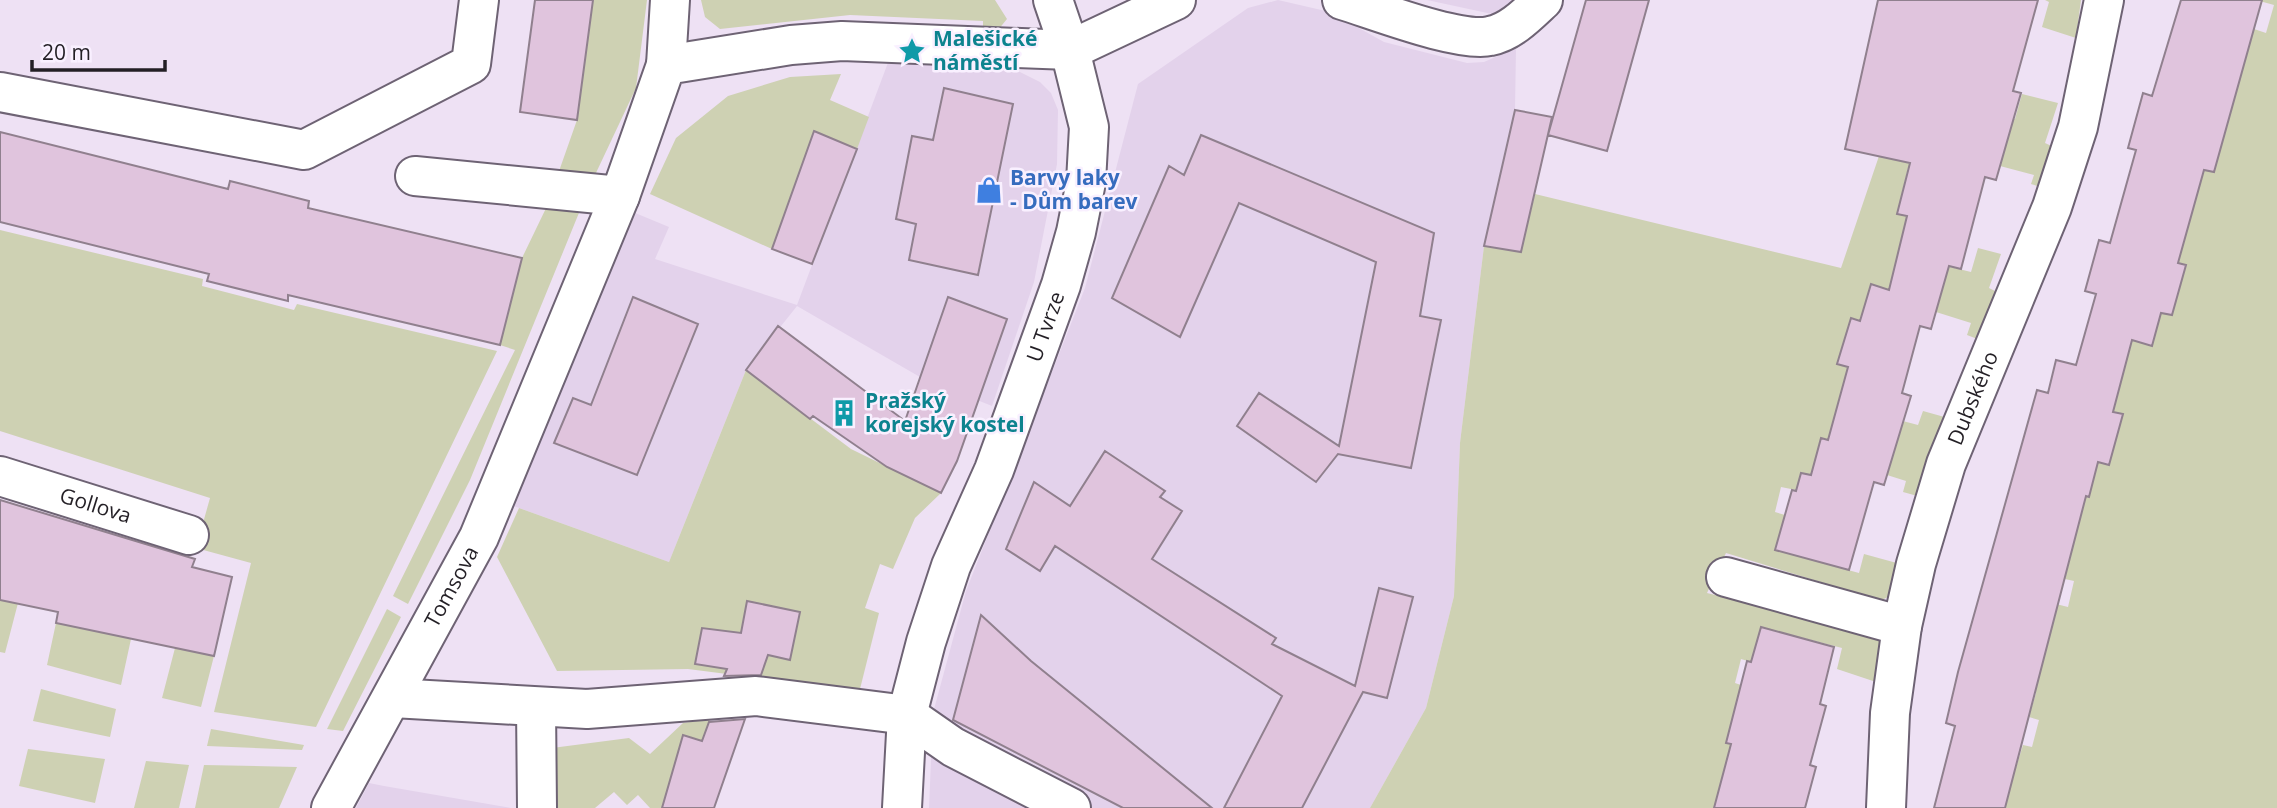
<svg xmlns="http://www.w3.org/2000/svg" width="2277" height="808" viewBox="0 0 2277 808" font-family="'Open Sans',sans-serif">
  <style>
    .built { fill: #e3d2eb }
    .green { fill: #ced1b3 }
    .building { fill: #e0c4dd; stroke: #90808e; stroke-width: 2 }
    .lines { fill: none; stroke-linecap: round; stroke-linejoin: round }
    .minor-casing { stroke: #6e6374; stroke-width: 42 }
    .major-casing { stroke: #6e6374; stroke-width: 42 }
    .minor { stroke: #fff; stroke-width: 38 }
    .major { stroke: #fff; stroke-width: 38 }
    .labels { text-anchor: middle; stroke-width: 5; stroke-linejoin: round; paint-order: stroke }
    .culture-label { font-size: 21px; font-weight: bold; fill: #0d838f; stroke: #f9f0ff; text-anchor: start }
    .shop-label { font-size: 21px; font-weight: bold; fill: #366cbe; stroke: #f9f0ff; text-anchor: start }
    .street-label { font-size: 21px; fill: #231f25; stroke: #f9f0ff }
  </style>
  <rect width="100%" height="100%" fill="#eee1f4"/>
  <path class="built" d="M1278,0L1330,12L1384,42L1467,63L1484,62L1516,48L1515,110L1484,246L1460,443L1454,596L1426,708L1370,808H929L933,713L966,591L1085,288L1138,84L1248,8Z
    M1427,0H1519L1492,14Z
    M889,60L1020,72L1040,82L1051,93L1058,110L1057,164L1034,282L992,406L920,377L797,306L746,370L669,562L508,504L628,210L669,227L655,259L797,305Z
    M369,783L384,786L511,808H356Z"/>
  <path class="green" d="M593,0H647L636,88L595,175L558,174L577,120Z
    M701,0H995L1007,19L998,30H983V21L850,15L720,29L705,17Z
    M2045,0H2081L2076,38L2042,27L2049,2Z
    M2256,0H2277V808H1980L1937,797L1946,760L2013,777L2023,745L2032,747L2039,720L2029,717L2036,693L2027,690L2056,604L2068,607L2074,581L2065,579L2071,555L2062,552L2024,480L2089,497L2098,462L2109,464L2122,414L2113,412L2122,378L2076,365L2087,328L2152,346L2161,313L2172,315L2186,265L2176,263L2204,170L2214,172L2181,44L2245,62L2254,29L2266,33L2274,5Z
    M841,74L830,100L869,117L857,149L814,132L772,249L650,194L676,138L728,96L790,77Z
    M2022,94L2058,103L2045,143L2056,148L2043,188L2031,184L2034,175L2000,166L2003,154L1918,170L1908,168L1897,213L1907,216L1898,254L1971,272L1978,248L2001,254L1989,288L1999,293L1980,340L1967,335L1971,323L1936,312L1938,303L1871,285L1860,321L1851,318L1837,364L1848,367L1838,404L1918,425L1923,411L1948,418L1921,497L1903,492L1906,481L1887,475L1892,457L1811,475L1801,473L1796,490L1781,487L1775,512L1785,515L1775,550L1859,573L1864,554L1904,565C1899,580 1897,598 1879,600L1726,553L1707,593L1873,634L1881,642L1879,683L1837,669L1842,648L1761,627L1751,662L1741,659L1735,683L1750,688L1732,719L1726,742L1731,744L1714,808H1370L1426,708L1454,596L1460,443L1484,246L1521,251L1535,194L1841,268L1879,156L1942,99L2015,119Z
    M549,202L583,203L470,480L408,604L393,596L515,350L500,345L522,258Z
    M0,230L203,279L202,286L294,310L297,304L497,351L316,727L214,712L251,563L196,548L210,498L0,431Z
    M746,370L851,449L941,493L915,518L893,569L880,564L865,608L879,613L858,697L766,679L688,669L557,671L497,557L519,508L669,562Z
    M0,600L18,603L5,653L0,652Z
    M387,609L401,617L343,731L327,729Z
    M56,623L131,639L121,685L47,665Z
    M175,648L214,656L201,707L162,698Z
    M41,689L116,709L110,737L33,721Z
    M710,719L702,741L683,735L664,808H650L638,795L627,805L614,792L595,808H554L552,748L629,738L650,754L683,723Z
    M211,729L304,745L302,750L207,746Z
    M28,749L105,759L95,803L19,786Z
    M146,761L189,765L179,808H134Z
    M204,765L297,767L279,808H195Z"/>
  <path class="building" d="M535,0H593L577,120L520,112Z
    M1586,0H1649L1607,151L1548,135Z
    M1878,0H2038L2013,91L2021,93L1996,180L1985,177L1961,269L1949,266L1931,329L1920,326L1902,393L1911,396L1884,485L1874,482L1849,570L1775,550L1792,490L1796,491L1801,473L1811,475L1821,438L1828,440L1848,367L1837,364L1851,318L1860,321L1871,284L1889,290L1907,216L1897,214L1910,163L1845,149Z
    M2181,0H2262L2214,172L2204,170L2178,263L2186,265L2172,315L2161,313L2152,346L2132,340L2113,412L2123,414L2109,465L2098,462L2089,497L2086,496L2005,808H1934L1955,726L1946,723L1958,672L2037,390L2048,393L2056,360L2076,365L2096,294L2085,291L2099,240L2110,243L2136,150L2128,148L2143,93L2152,96Z
    M944,88L1013,104L978,275L909,260L916,224L896,219L912,136L933,140Z
    M1515,110L1552,117L1521,252L1484,246Z
    M814,131L857,149L812,264L772,249Z
    M0,132L228,189L230,181L309,201L308,208L522,258L500,345L288,295V301L207,281L209,274L0,222Z
    M1201,135L1434,233L1420,316L1441,320L1411,468L1338,454L1316,482L1237,426L1259,393L1339,446L1376,262L1239,203L1180,337L1112,298L1169,166L1184,175Z
    M633,297L698,324L637,475L554,443L573,398L591,405Z
    M948,297L1007,319L957,461L941,493L887,467L813,416L810,419L746,370L778,326L905,421Z
    M1105,451L1165,491L1160,497L1182,511L1152,559L1276,638L1272,644L1355,686L1379,588L1413,597L1387,698L1363,692L1302,808H1224L1282,696L1055,546L1040,571L1006,549L1034,482L1070,506Z
    M0,500L195,559L192,567L232,577L214,656L56,623L58,612L0,600Z
    M747,601L800,612L790,660L768,655L761,675L724,676L727,669L695,664L702,628L741,633Z
    M981,615L1031,661L1212,808H1123L953,720Z
    M1761,627L1834,647L1820,704L1826,706L1810,765L1816,767L1805,808H1714L1731,744L1726,743L1747,661L1751,662Z
    M745,719L714,808H662L683,735L702,741L709,722Z"/>
  <g class="lines">
    <defs>
      <g id="minor">
        <path d="M1053,0L1070,50"/>
        <path d="M1342,0C1375,10 1459,43 1490,36C1511,32 1528,14 1543,0"/>
        <path d="M666,65L670,0"/>
        <path d="M0,92L304,150L471,64L479,0"/>
        <path d="M415,176L620,196"/>
        <path id="s1" d="M0,476L189,535"/>
        <path d="M1726,577L1902,626"/>
        <path d="M393,698L587,709L756,696L907,715L953,747L1071,808"/>
        <path d="M536,707L537,808"/>
        <path id="s2" d="M331,808L479,537L620,196L666,65L791,45L842,41L1070,50L1176,0"/>
        <path id="s3" d="M1886,808L1890,713L1902,626L1916,564L1946,464L2052,207L2078,127L2104,0"/>
      </g>
      <g id="major">
        <path id="s4" d="M902,808L907,715L926,642L951,566L994,470L1061,285L1076,232L1086,182L1089,127L1070,50"/>
      </g>
    </defs>
    <use href="#minor" class="minor-casing"/>
    <use href="#major" class="major-casing"/>
    <use href="#minor" class="minor"/>
    <use href="#major" class="major"/>
  </g>
  <defs>
    <symbol id="sight-bare" viewBox="-9 -9 18 18"><path d="M0-6L1.8-2.2L6-1.7L2.9 1.2L3.7 5.4L0 3.3L-3.7 5.4L-2.9 1.2L-6-1.7L-1.8-2.2Z" fill="#0f9aa8" stroke="#f9f0ff" stroke-width="2.5" paint-order="stroke"/></symbol>
    <symbol id="shop-bare" viewBox="-9 -9 18 18"><path d="M-5-2.5h2.3a2.7 3.5 0 0 1 5.4 0H5L5.5 6h-11ZM-1.5-2.5h3a1.5 2.3 0 0 0-3 0Z" fill="#3f7fe0" stroke="#f9f0ff" stroke-width="2.5" paint-order="stroke"/></symbol>
    <symbol id="building-bare" viewBox="-9 -9 18 18"><path d="M-4-6H4V6H1V3H-1V6H-4ZM-2.5-4.3h1.7v1.8h-1.7ZM.8-4.3h1.7v1.8H.8ZM-2.5-1h1.7V.8h-1.7ZM.8-1h1.7V.8H.8Z" fill="#0f9aa8" stroke="#f9f0ff" stroke-width="2.5" paint-order="stroke"/></symbol>
  </defs>
  <g fill-rule="evenodd">
    <use href="#sight-bare" x="893" y="32" width="38" height="38"/>
    <use href="#shop-bare" x="970" y="171" width="38" height="38"/>
    <use href="#building-bare" x="825" y="394" width="38" height="38"/>
  </g>
  <g class="labels">
    <g class="culture-label">
      <text x="933" y="46">Malešické<tspan x="933" dy="24">náměstí</tspan></text>
      <text x="865" y="408">Pražský<tspan x="865" dy="24">korejský kostel</tspan></text>
    </g>
    <g class="shop-label">
      <text x="1010" y="185">Barvy laky<tspan x="1010" dy="24">- Dům barev</tspan></text>
    </g>
    <g class="street-label">
      <text dy="7" stroke="none"><textPath href="#s4" startOffset="506">U Tvrze</textPath></text>
      <text dy="7" stroke="none"><textPath href="#s3" startOffset="422">Dubského</textPath></text>
      <text dy="7" stroke="none"><textPath href="#s1" startOffset="100">Gollova</textPath></text>
      <text dy="7" stroke="none"><textPath href="#s2" startOffset="252">Tomsova</textPath></text>
    </g>
  </g>
  <path d="M32 60v10h133v-10" fill="none" stroke="#231f25" stroke-width="3.5"/>
  <text x="42" y="60" font-size="21" fill="#231f25" stroke="#f9f0ff" stroke-width="5" paint-order="stroke">20 m</text>
</svg>
